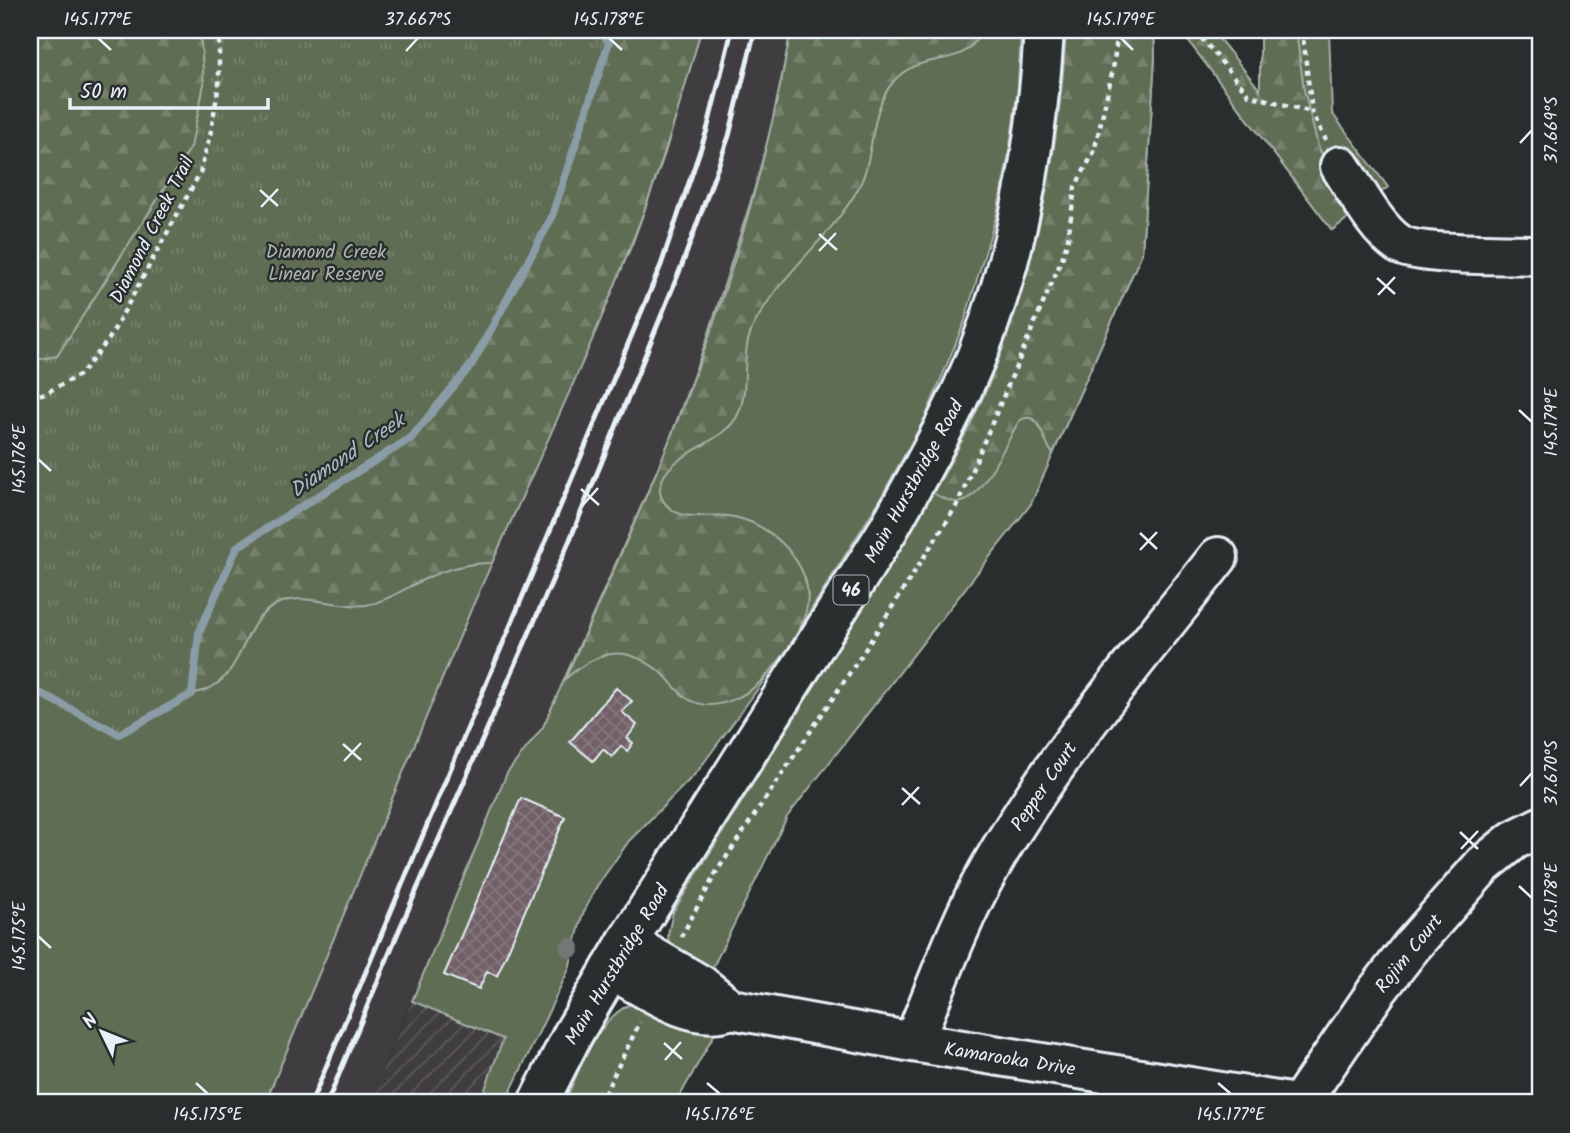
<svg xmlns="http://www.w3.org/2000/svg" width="1570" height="1133" viewBox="0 0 1570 1133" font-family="Kalam,sans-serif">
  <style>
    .built { fill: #403c3f }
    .industrial { fill: url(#industrial-furrows) }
    .grass { fill: #606d54; stroke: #a4afa6; stroke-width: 2 }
    .forest { fill: url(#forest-firs); stroke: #a4afa6; stroke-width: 2 }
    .park { fill: url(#park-tufts); stroke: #a4afa6; stroke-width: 2 }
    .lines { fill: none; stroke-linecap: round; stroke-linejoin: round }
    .stream { stroke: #8a9ca6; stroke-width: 8 }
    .building { fill: url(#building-cross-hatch); stroke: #e8f1f8; stroke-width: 2 }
    .minor-casing { stroke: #e8f1f8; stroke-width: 44 }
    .major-casing { stroke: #e8f1f8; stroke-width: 44 }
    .path { stroke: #e8f1f8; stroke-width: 4.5; stroke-dasharray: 5 5; stroke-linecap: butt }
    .minor { stroke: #2a2d2e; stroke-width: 38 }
    .major { stroke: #2a2d2e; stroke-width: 38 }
    .rail { stroke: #e8f1f8; stroke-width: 5 }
    .tree { fill: #717874 }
    .ticks { fill: none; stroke: #e8f1f8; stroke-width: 2.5 }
    .labels { text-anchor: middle; stroke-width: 5; stroke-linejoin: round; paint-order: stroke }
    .shield { fill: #2a2d2e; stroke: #afb6bb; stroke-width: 2 }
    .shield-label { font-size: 18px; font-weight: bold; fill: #e8f1f8 }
    .street-label { font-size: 19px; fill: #e8f1f8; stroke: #2a2d2e }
    .park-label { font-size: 19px; fill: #abb6ae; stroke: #2a2d2e }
    .water-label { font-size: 21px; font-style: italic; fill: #aab9c2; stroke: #2a2d2e }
    .neatline { fill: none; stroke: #e8f1f8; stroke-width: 2.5 }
    .ticks-label { font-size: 18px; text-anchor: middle; fill: #e8f1f8 }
  </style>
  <defs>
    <pattern id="industrial-furrows" width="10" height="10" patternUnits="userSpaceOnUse" patternTransform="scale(1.75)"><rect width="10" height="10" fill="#403c3f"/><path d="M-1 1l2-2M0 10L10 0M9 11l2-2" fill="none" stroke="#5c595c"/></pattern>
    <pattern id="forest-firs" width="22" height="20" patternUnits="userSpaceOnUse" patternTransform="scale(1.75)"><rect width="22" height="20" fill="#606d54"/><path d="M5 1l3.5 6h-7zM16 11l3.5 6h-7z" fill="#77826d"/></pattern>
    <pattern id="park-tufts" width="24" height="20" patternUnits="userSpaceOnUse" patternTransform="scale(1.75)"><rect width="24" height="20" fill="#606d54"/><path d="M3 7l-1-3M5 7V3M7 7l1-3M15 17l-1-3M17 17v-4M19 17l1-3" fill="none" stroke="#77826d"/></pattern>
    <pattern id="building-cross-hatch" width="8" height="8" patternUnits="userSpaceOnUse" patternTransform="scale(1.75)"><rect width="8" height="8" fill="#726067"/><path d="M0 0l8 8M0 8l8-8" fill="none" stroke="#86777e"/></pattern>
  </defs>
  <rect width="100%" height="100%" fill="#2a2d2e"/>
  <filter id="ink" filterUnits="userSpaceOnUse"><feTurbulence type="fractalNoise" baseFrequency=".0143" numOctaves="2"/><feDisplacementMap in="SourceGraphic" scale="14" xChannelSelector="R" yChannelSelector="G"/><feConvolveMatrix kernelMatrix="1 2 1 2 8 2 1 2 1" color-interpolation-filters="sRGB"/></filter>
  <g filter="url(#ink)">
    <path class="built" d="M701,30H791L773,121L753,194L708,336L664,455L543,727L507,773L368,1103H265L470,612L590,343L633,242L665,153Z"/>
    <path class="industrial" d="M412,1001L503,1039L480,1103H368Z"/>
    <path class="grass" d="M701,30L665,153L633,242L590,343L470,612L265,1103H30V688L119,734Z
      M791,30H1021L1018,87L1009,154L997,213L964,323L926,416L878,503L782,656L697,772L629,841L597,886L582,916L569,969L505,1103H480L503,1039L412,1001L507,773L543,727L664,455L708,336L753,194L773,121Z
      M1066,30H1154L1155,58L1142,253L1031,504L787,817L709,975L669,945L668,934L673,912L910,533L962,440L993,375L1017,307L1038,231L1062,88Z
      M1180,30H1212L1260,90V30H1329L1332,113L1388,187L1332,230Z
      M634,1002L716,1031L676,1103H564C581,1068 595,1019 634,1002Z"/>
    <path class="forest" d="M30,30H701C681,102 660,173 632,242C590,351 540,457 492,563C468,563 447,568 425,579C405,588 388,601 366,605C336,609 304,591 277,604C235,625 249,683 192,694L119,734L30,688Z
      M791,30L981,31C963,73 923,47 893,82C868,112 876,156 858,189C829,240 778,275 752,329C740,355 750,385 739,412C726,446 664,452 660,488C659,501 671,512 684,515C704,519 721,511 745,520C780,532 816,571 806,611C800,633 783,657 768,674C750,695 715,715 688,699C678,693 672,683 664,675C626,643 600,649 565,679C598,605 632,531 663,456C720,320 765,175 791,30Z
      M1066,30H1154L1155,58L1142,253L1053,454C1042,441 1040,407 1019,421C1008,440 983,493 965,501C955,505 942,498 933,493C955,455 977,415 993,374C1036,265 1060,146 1066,30Z
      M1180,30H1212L1260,90V30H1296L1304,90L1318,146L1352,215L1332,230Z"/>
    <path class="park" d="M200,30H599L609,42L551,219L472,364L411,438L237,547L199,633L192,694L119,734L30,688V361L57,356L191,147L204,84Z"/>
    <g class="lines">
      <path class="stream" d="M30,688L119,734L192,694L199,633L237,547L411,438L472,364L551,219L609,42L599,30"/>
    </g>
    <path class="building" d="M616,688L632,701L622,712L637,725L627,738L633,743L627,751L621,746L612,757L603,749L593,761L570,742Z
      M521,798L565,817L497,976L487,971L479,989L444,975Z"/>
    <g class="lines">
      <defs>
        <path id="minor" d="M1340,166C1356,190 1376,229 1399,244C1418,256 1513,254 1540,255
          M627,942L701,985L731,1009L913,1042L1289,1103
          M611,969C642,986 695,1025 731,1009
          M913,1042C937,985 958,925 988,871C1052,758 1138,659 1218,557
          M1300,1103L1376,992L1411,947L1483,865L1514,840L1540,827"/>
        <path id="major" d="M538,1103L573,1034L627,942L888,530C914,483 941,437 963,388C1014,276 1037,152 1044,30"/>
      </defs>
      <use href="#minor" class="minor-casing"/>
      <use href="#major" class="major-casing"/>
      <path class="path" d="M1195,30L1249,95L1312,112
        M1302,30L1312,112L1326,140
        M30,397L46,393L81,374L109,339L200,173L211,131L219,84V30
        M681,937L717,871L861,656L957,505L1062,259L1068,239L1075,187L1094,152L1113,69L1118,30
        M30,1090L44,1103
        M600,1103L640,1022"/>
      <use href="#minor" class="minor"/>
      <use href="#major" class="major"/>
      <path class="rail" d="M311,1103L661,265L707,130L732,30
        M327,1103L397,935L569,542L682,265L729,136L755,30"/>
    </g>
    <circle class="tree" cx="570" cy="948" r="10"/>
  </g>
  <path class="ticks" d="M98,38L111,50M609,38L622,50M1121,38L1133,50M406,51L418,38M1520,143L1532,130M260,190L278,206M261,207L278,189M819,234L837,250M819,251L836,233M1377,278L1395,294M1378,295L1395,277M1519,410L1532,422M38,459L51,471M581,489L599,505M582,506L598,488M1140,533L1157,549M1140,550L1157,532M343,744L361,760M344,761L361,743M1520,786L1532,773M902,788L920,804M902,805L919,787M1460,832L1478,849M1461,849L1478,831M1519,886L1532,898M38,936L51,948M664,1043L682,1059M665,1060L681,1042M196,1083L208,1094M707,1083L720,1094M1218,1083L1231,1094"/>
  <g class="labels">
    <rect class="shield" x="833.5" y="575.5" width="35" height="29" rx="5"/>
    <g class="shield-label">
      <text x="851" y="596">46</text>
    </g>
    <g class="street-label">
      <text transform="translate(151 229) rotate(-63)" y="7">Diamond Creek Trail</text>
      <text transform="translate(913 481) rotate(-61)" y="7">Main Hurstbridge Road</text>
      <text transform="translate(1043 786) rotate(-56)" y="7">Pepper Court</text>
      <text transform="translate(1408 953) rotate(-51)" y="7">Rojim Court</text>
      <text transform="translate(616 964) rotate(-59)" y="7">Main Hurstbridge Road</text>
      <text transform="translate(1010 1058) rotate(9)" y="7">Kamarooka Drive</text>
    </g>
    <g class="park-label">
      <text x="326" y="258">Diamond Creek<tspan x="326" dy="22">Linear Reserve</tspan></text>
    </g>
    <g class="water-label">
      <text transform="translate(347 455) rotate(-34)" y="7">Diamond Creek</text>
    </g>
  </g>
  <rect width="1570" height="1133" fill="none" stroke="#2a2d2e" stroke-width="77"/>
  <g transform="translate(102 1032) rotate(313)" stroke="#2a2d2e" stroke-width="5" paint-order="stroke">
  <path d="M0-5L12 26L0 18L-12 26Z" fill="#e8f1f8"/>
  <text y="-10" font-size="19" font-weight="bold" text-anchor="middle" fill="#e8f1f8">N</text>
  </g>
  <path d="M70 98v10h198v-10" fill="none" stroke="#e8f1f8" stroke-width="3.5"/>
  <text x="80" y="98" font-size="21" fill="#e8f1f8" stroke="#2a2d2e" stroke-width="5" paint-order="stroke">50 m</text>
  <rect x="38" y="38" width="1494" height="1056" class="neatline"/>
  <g class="ticks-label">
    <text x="98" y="25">145.177°E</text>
    <text x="418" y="25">37.667°S</text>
    <text x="609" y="25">145.178°E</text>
    <text x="1121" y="25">145.179°E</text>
    <text transform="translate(1551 130) rotate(-90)" y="6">37.669°S</text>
    <text transform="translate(1551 422) rotate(-90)" y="6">145.179°E</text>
    <text transform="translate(19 459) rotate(-90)" y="6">145.176°E</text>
    <text transform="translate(1551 773) rotate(-90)" y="6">37.670°S</text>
    <text transform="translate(1551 898) rotate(-90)" y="6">145.178°E</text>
    <text transform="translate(19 936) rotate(-90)" y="6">145.175°E</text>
    <text x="208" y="1120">145.175°E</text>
    <text x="720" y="1120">145.176°E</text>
    <text x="1231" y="1120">145.177°E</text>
  </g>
</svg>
